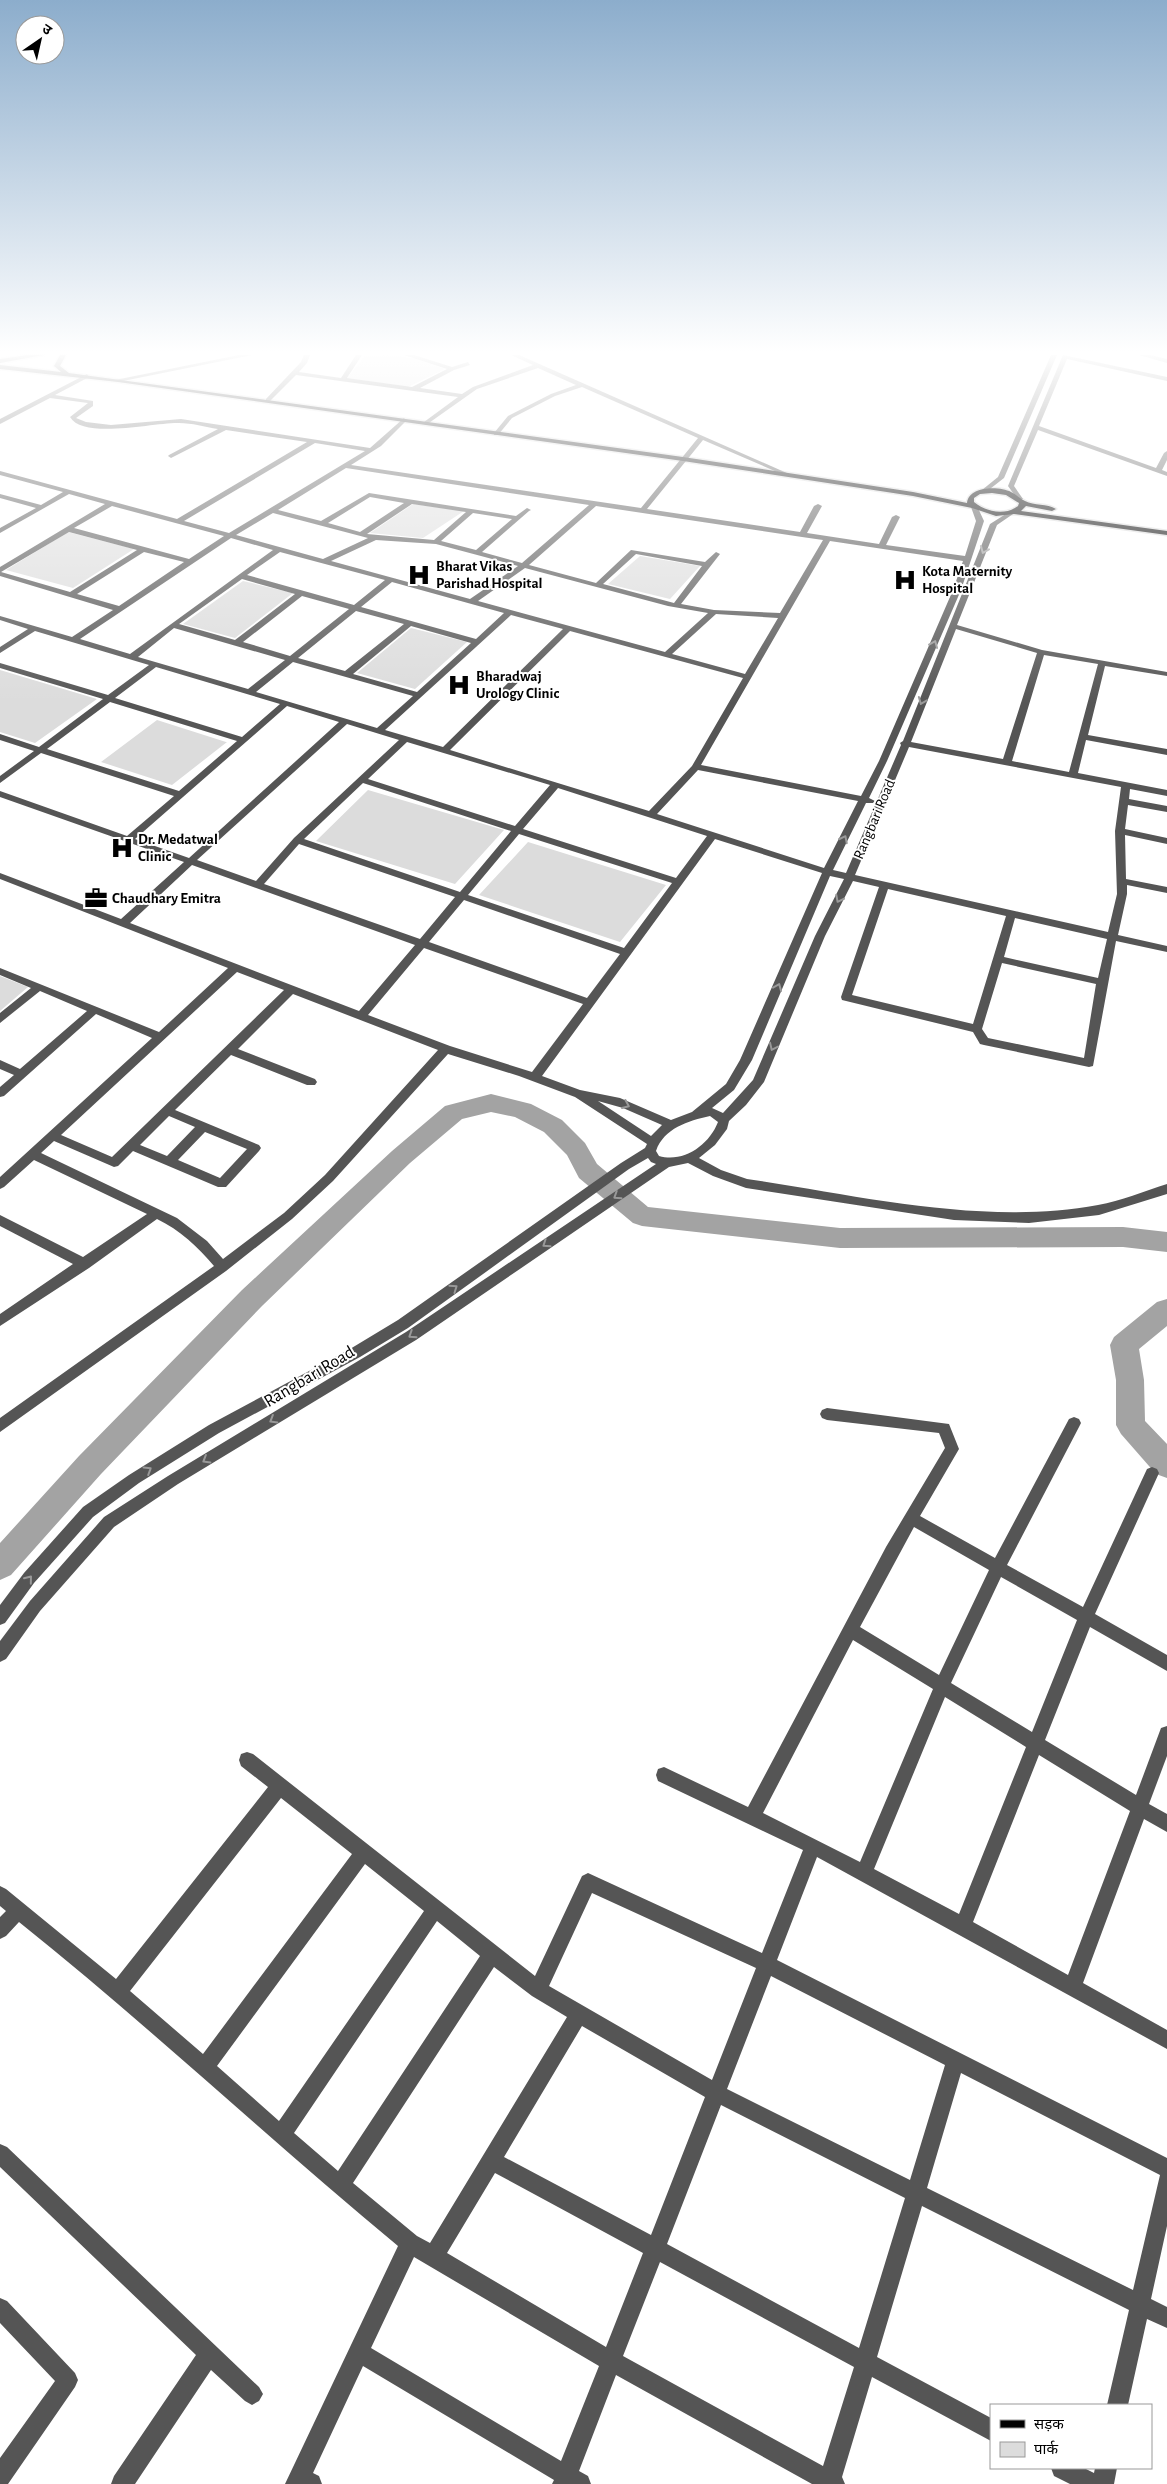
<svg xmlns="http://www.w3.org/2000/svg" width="1167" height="2484" viewBox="0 0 1167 2484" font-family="'Alegreya Sans','Noto Sans Devanagari',sans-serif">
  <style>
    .green { fill: #dcdcdc }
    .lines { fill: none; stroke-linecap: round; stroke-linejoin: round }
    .river { fill: #a3a3a3; fill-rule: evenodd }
    .major-casing { stroke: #dbdbdb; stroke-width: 3 }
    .minor { fill: #555; fill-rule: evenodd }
    .major { fill: #000; fill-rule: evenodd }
    .oneway { stroke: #999 }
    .labels { text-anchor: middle; stroke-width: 4; stroke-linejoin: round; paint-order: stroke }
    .far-poi-label { font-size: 15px; font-weight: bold; fill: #000; stroke: #fff; text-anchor: start }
    .far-street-label { font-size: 15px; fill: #000; stroke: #fff }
    .street-label { font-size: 18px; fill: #000; stroke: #fff }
  </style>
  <rect width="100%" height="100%" fill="#fff"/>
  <path class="green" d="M387,355L413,358L445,369L408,387L347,378L365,356Z
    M413,504L464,511L423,538L370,533Z
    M68,532L134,549L73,588L6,570Z
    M640,556L700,566L670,599L608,584Z
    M243,581L293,593L235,638L183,624Z
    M411,628L467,642L415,689L357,673Z
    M0,670L97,699L35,743L0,732Z
    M157,720L226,742H227L172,785L101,762Z
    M368,790L504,830L455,884L316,841Z
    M528,842L666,885L620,942L479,895Z
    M0,976L28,987L0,1011Z"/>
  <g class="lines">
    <path class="river" d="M491,1094L531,1104L562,1120L585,1143L597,1164L648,1207L840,1228L1123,1227L1167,1232V1252L1123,1247L840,1248L642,1226L633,1223L579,1178L567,1155L544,1132L515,1117L491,1112L462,1119L410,1163L262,1306L101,1474L11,1575L0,1580V1543L79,1456L242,1290L392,1151L445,1106Z
      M1167,1299V1326L1139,1349L1144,1380L1145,1421L1167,1444V1478L1156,1474L1121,1434L1116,1425V1380L1110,1345L1114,1337L1157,1302Z"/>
    <defs>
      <path id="major" d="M27,355H44L0,363V359Z
        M60,355H66L60,366L69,373L683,457L913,492L967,503C969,486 999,486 1011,492C1016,494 1020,499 1025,501C1034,506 1047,503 1056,509L1052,511L1026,506L1021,511L1167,531V535L1014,514L996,516L972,508L913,496L683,461L118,382L0,369V365L61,372L54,366ZM992,493L1006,495L1019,503L1018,506C1005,516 986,512 974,502V498L980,494Z"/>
    </defs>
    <use href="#major" class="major-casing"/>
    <path class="minor" d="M239,355H252L118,382L115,380Z
      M304,355H310L307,363L299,372L341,378L356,355H362L347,378L412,387L447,369L404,355H414L452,367L468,362L470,365L454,370L420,388L462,394L473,387L533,365L511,355H519L789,474L784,475L703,440L647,509L800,532L814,506L818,504L822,506L807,533L879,544L892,517L896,515L900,517L886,545L965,556L976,521L971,507L977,506L984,521L961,590L887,761L869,798L875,801L873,803H866L833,870L846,873L901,745L900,743L903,741L990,524L1009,512H1013V514L997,525L957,625L1042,650L1167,672V676L1105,666L1088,735L1167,749V755L1086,740L1078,773L1167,790V796L1130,789L1129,799L1167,806V812L1128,805L1125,829L1167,838V844L1125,835L1126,879L1167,887V893L1127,885V894L1118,935L1167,946V952L1116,941L1093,1066L1089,1067L984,1045L980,1044L973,1032L842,1000L841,997L879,887L853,881L825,936L764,1082L746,1105L729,1121L727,1129L715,1145L699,1158L721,1170L747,1179C861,1196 983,1226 1098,1205C1121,1201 1144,1191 1167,1184V1194L1099,1215L1029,1223L954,1220L746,1188L713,1176L688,1163L669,1167L416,1340L178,1484L114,1527L40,1611L6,1659L0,1662V1641L30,1601L104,1517L168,1476L406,1332L656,1164L651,1162L648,1158L629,1169L408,1328L360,1357L219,1433L139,1483L93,1517L34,1583L5,1623L0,1625V1605L24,1573L83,1507L129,1475L209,1425L350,1349L398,1320L621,1163L645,1148L647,1144L575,1097L519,1076L448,1054L333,1181L292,1219L226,1271L0,1432V1418L214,1266C198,1247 180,1230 157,1219L89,1268L0,1326V1314L73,1264L0,1226V1215L83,1257L147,1214L34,1160L4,1187L0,1189V1177L152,1038L96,1014L4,1096L0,1097V1087L14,1075L0,1069V1060L20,1069L87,1011L40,991L0,1023V1013L31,988L0,975V968L159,1032L228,968L0,879V873L121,919L184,862L0,797V791L127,836L174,796L41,753L0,783V776L34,751L0,740V734L39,747L103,699L0,668V663L108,695L149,665L35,631L0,653V647L28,629L0,620V616L72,637L113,610L0,576V567L105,504L69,494L0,533V528L36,508L0,498V494L41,505L63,492L0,475V471L177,519L307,442L226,430L171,458L168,456L169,455L218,429C205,427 192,423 179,423C156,422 83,440 70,417L88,403L50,398L2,423L0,424V419L87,374L89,377L55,395L93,401V406L76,418L86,422L111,425L181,419L370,448L404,418L406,421L381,446L351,465L641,508L698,438L582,387L555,396L512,418L498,435H494V433L508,416L551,394L576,385L538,368L477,389L426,425L424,422L458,397L296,375L270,401H266V399L301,362ZM315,443L365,451L229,533L184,521ZM346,468L589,505L522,563L482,552L529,511L531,510L527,508L516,516L369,493L321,521L278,510ZM370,497L404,503L360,532L328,523ZM412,504L466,512L434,540L367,534ZM112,506L224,536L189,559L74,528ZM596,506L802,537L823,540L780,613L714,610L681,604L720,554L716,552L705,562L631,550L596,583L529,565ZM273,513L368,538L323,559L236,535ZM473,513L512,519L476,550L441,541ZM69,532L137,550L70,592L1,572ZM231,538L273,550L130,654L80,639ZM376,540L436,544L518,566L470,599L331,561ZM830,541L963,561L953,590L879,761L861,796L701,765ZM144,552L184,562L119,606L77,594ZM280,552L385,580L354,605L247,575ZM636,554L702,566L674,603L603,584ZM525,568L668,606L708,613L665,652L478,601ZM242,579L295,594L235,640L179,624ZM392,582L504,613L476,639L361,607ZM302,596L349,609L290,656L243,642ZM356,611L404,624L345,671L298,658ZM716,614L778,618L745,674L672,654ZM511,615L563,629L443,747L385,730ZM411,626L471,643L417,692L353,674ZM174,628L285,660L248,689L138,657ZM956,629L1037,653L1003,759L911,742ZM570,631L743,678L692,766L649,811L450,750ZM1044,655L1098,664L1069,772L1012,761ZM293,662L413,696L377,728L256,692ZM156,667L280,704L242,737L115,698ZM110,702L237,741L179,791L47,749ZM287,706L339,722L189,858L135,839ZM347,724L399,740L294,838L256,881L197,860ZM407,742L550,785L515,826L368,779ZM909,747L1121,787L1115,831L1117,894L1108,932L855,875ZM698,770L858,801L824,868L657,814ZM363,783L511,831L460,892L304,839ZM558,788L707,836L676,878L523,829ZM519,834L672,883L624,948L468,895ZM715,839L822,873L740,1060L726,1084L692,1112L671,1120L620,1098L580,1090L542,1076ZM299,844L455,897L420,939L264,884ZM192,865L415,945L359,1011L130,923ZM830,876L844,879L815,936L753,1080L723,1113L712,1108L734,1090L752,1060ZM888,889L1006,916L973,1024L852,995ZM464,900L620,954L587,998L429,942ZM1015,918L1107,939L1098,978L1004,957ZM424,948L583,1004L532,1072L450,1046L368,1015ZM1002,963L1096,984L1084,1058L988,1038L982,1029ZM237,972L284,990L112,1157L61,1135ZM293,994L438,1050L325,1175L284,1213L223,1259L207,1241L177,1218L41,1153L54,1141L114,1167L118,1166L133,1151L218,1187H226L259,1151L261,1148L259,1145L175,1110L231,1055L307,1085H315L317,1082L315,1079L238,1049ZM598,1101L623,1108L662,1125L651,1136ZM169,1116L195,1127L167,1156L140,1145ZM710,1116L718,1122C709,1145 684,1163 659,1156L656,1151C664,1128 688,1121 710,1116ZM205,1132L247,1149L220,1178L178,1160Z
      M1051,355H1057L1004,478L986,492H982V490L998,477Z
      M1063,355L1167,377V381L1067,359L1039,426L1156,468L1164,453L1167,451V460L1162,470L1167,472V476L1038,430L1014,486L1023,499L1018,500L1008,486Z
      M1139,355H1150L1167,359V363Z
      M827,1408L949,1424L959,1449L920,1516L995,1558L1069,1419L1074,1417L1079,1419L1081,1423L1079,1427L1007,1565L1083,1607L1147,1469L1152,1467L1157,1469L1159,1473L1095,1614L1167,1655V1671L1090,1627L1045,1740L1136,1795L1161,1728L1167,1726V1756L1149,1804L1167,1814V1832L1144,1819L1083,1983L1167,2030V2049L817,1857L777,1960L1167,2158V2226L1151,2299L1167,2307V2328L1147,2319L1128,2405H1107L1129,2310L922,2206L877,2357L991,2418V2441L872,2377L842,2477L845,2484H812L616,2375L579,2471L588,2476L591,2484H552L554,2480L363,2366L313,2473L319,2476L322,2484H285L398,2246C270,2140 149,2026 19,1922L6,1936L0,1939V1917L6,1911L0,1906V1886L6,1889L116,1979L268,1787L241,1766L239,1760L241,1754L247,1752L253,1754L535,1976L582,1876L588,1873L762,1953L803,1850L658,1781L656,1775L658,1769L664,1767L748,1807L886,1547L945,1448L939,1433L827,1420L822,1418L820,1414L822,1410ZM914,1527L989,1570L939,1675L860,1627ZM1001,1577L1077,1620L1032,1732L951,1683ZM853,1640L933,1689L860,1862L763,1813ZM945,1697L1026,1747L959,1914L874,1869ZM1039,1755L1130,1811L1068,1975L973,1922ZM281,1798L352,1854L203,2054L130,1991ZM365,1864L424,1911L279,2121L217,2066ZM592,1893L756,1968L712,2080L549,1986ZM437,1921L480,1956L338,2171L294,2133ZM494,1967L532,1996L567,2017L430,2243L417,2236L353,2183ZM771,1976L945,2065L910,2180L727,2089ZM582,2026L705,2097L651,2235L504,2157ZM961,2073L1160,2175L1133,2290L927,2188ZM721,2105L905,2198L859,2348L667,2244ZM495,2173L643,2253L606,2347L447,2253ZM414,2257L599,2366L561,2461L371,2348ZM660,2262L854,2367L823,2466L623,2356Z
      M0,2144L7,2147L259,2387L263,2394L259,2401L252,2405L245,2401L211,2370L135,2484H111L114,2476L196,2355L0,2167Z
      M0,2298L7,2301L75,2373L78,2380L75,2387L8,2484H0V2458L55,2381L0,2323Z
      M1051,2468H1084L1094,2473L1095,2468H1117L1114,2484H1070L1054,2476Z"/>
    <use href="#major" class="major"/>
  </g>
  <defs><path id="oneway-chevron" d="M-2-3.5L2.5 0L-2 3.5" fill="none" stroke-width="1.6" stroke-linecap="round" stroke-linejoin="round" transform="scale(1.25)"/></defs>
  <g class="oneway">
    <use href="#oneway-chevron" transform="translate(984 550) rotate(113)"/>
    <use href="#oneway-chevron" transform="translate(934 644) rotate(-67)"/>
    <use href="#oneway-chevron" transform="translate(922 701) rotate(112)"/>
    <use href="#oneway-chevron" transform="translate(844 839) rotate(-63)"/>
    <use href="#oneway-chevron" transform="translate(839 899) rotate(117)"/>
    <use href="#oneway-chevron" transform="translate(778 987) rotate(-67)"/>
    <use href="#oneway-chevron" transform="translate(773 1047) rotate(115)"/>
    <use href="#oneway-chevron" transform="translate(626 1105) rotate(23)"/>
    <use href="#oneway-chevron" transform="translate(617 1196) rotate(147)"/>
    <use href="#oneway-chevron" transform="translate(546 1244) rotate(146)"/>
    <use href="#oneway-chevron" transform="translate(454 1288) rotate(-35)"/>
    <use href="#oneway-chevron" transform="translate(412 1335) rotate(147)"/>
    <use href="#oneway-chevron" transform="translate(273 1420) rotate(149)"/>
    <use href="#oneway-chevron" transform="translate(206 1460) rotate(149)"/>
    <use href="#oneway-chevron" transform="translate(148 1470) rotate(-32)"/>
    <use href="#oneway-chevron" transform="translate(29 1579) rotate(-51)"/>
  </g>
  <linearGradient id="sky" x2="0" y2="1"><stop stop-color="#8cadcc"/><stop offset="0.5" stop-color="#fff"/><stop offset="1" stop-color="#fff" stop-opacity="0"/></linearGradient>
  <rect width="1167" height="703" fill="url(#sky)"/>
  <defs>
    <symbol id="hospital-bare" viewBox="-9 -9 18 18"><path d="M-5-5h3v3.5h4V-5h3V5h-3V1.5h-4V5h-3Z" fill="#000" stroke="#fff" stroke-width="2.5" paint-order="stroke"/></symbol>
    <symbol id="office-bare" viewBox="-9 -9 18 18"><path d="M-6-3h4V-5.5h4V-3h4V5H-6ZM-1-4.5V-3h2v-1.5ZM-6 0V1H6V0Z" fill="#000" stroke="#fff" stroke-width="2.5" paint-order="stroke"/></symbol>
  </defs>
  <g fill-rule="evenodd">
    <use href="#hospital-bare" x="403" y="559" width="32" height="32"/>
    <use href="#hospital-bare" x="889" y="564" width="32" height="32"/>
    <use href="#hospital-bare" x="443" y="669" width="32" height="32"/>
    <use href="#hospital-bare" x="106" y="832" width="32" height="32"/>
    <use href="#office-bare" x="80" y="882" width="32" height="32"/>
  </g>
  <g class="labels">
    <g class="far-poi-label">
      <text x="436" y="571">Bharat Vikas<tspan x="436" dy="17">Parishad Hospital</tspan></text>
      <text x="922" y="576">Kota Maternity<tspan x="922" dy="17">Hospital</tspan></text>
      <text x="476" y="681">Bharadwaj<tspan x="476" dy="17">Urology Clinic</tspan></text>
      <text x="138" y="844">Dr. Medatwal<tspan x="138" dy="17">Clinic</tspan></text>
      <text x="112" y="903">Chaudhary Emitra</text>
    </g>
    <g class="far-street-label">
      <text transform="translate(874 819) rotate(-67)" y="5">Rangbari Road</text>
    </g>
    <g class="street-label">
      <text transform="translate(309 1376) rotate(-31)" y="6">Rangbari Road</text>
    </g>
  </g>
  <rect x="990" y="2404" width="162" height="65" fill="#ffffff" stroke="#999999"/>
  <rect x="1000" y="2420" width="25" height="8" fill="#000000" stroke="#999999"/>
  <text x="1034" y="2429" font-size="15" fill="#000000">सड़क</text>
  <rect x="1000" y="2442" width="25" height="15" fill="#dcdcdc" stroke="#999999"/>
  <text x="1034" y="2454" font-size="15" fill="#000000">पार्क</text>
  <g transform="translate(40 40) rotate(34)"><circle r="24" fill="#ffffff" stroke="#999999"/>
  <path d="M0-4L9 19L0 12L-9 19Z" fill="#000000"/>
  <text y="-8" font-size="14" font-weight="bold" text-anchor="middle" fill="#000000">उ</text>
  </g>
</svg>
